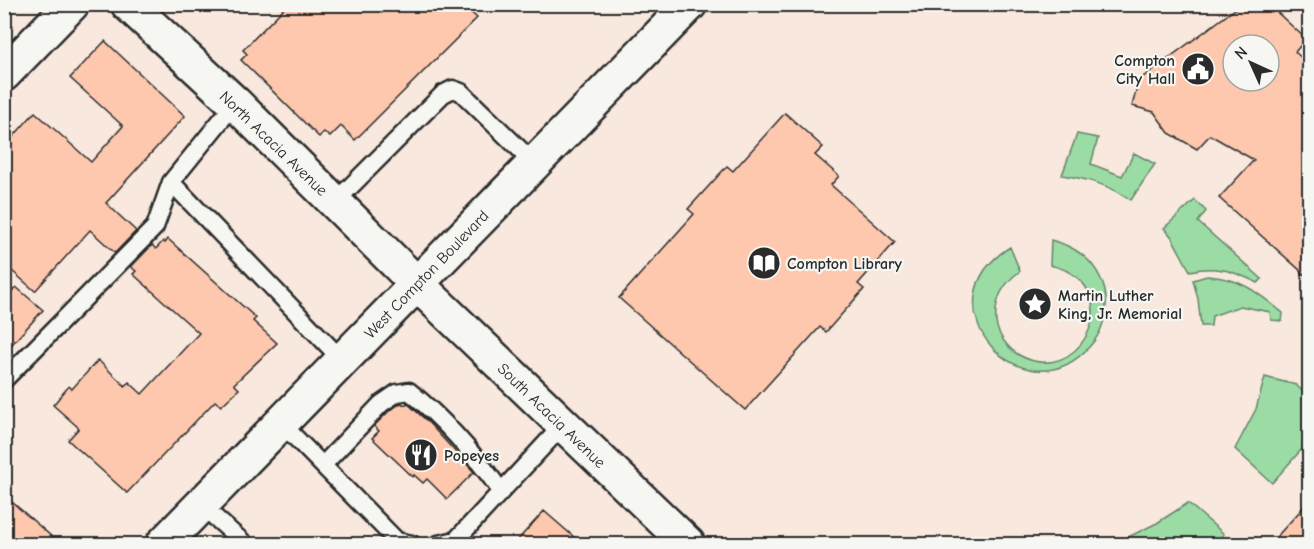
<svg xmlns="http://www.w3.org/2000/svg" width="1314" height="549" viewBox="0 0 1314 549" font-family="'Comic Neue',sans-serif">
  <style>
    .green { fill: #9bdca5; stroke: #638468; stroke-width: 1.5 }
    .building { fill: #fdc8ae; stroke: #2b2b2b; stroke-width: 1.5; fill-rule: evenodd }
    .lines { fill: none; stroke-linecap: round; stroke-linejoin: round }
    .lane-casing { stroke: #2b2b2b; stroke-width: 21 }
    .street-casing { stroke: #2b2b2b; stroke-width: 38 }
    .secondary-casing { stroke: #2b2b2b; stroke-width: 38 }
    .lane { stroke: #f6f6f2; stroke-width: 16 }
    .street { stroke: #f6f6f2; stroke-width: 33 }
    .secondary { stroke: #f6f6f2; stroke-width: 33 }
    .labels { text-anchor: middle; stroke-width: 4.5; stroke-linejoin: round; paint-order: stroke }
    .poi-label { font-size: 16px; font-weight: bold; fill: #2b2b2b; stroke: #f6f6f2; text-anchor: start }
    .street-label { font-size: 16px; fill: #2b2b2b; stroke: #f6f6f2 }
  </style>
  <rect width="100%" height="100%" fill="#f8e8de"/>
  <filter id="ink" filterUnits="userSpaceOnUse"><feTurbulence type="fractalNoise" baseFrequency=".0167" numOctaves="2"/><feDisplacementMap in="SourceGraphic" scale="12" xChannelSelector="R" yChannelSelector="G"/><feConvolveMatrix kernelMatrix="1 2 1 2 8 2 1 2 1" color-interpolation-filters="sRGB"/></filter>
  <g filter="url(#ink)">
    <path class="green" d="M1077,134L1098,138L1091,164L1122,176L1134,153L1155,164L1131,200C1110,185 1087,179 1062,175Z
      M1195,200L1206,211L1198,222L1262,279L1258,283C1233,271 1218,265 1190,271L1171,236L1164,228Z
      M1051,240C1077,247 1098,263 1105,291C1109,310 1103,332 1090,346C1024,421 919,304 1010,247L1020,271C1003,284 994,299 996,322C998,335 1007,348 1019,355C1077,388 1124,300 1067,271C1062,268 1056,267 1050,265Z
      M1207,276C1241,278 1257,292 1283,313L1282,321L1271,320L1270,312L1240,306L1212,316L1211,326H1201L1198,299L1193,280Z
      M1265,377L1296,385L1309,397V441L1272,483L1235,449L1256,409Z
      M1188,503L1224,534L1215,544H1120V541L1157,523Z"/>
    <path class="building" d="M288,4H462L477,18L355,140L341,126L330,137L324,132L319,137L241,60L247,54L243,50Z
      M1242,4H1268L1306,39L1295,52L1310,65V279L1219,198L1254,160L1210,135L1197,149L1169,133L1154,112L1132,106L1139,80ZM1233,45H1269V81H1233Z
      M105,41L185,116L106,203L136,231L115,253L90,230L35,291L4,264V147L35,112L91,162L123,126L70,78Z
      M785,113L823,147L815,155L839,176L831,185L895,242L858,284L864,289L826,332L820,327L745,410L619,298L694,214L688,209L727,166L733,171Z
      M168,239L256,318L253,321L277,343L234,384L239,389L221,406L215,401L127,493L68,440L79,428L53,405L69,386L72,389L98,360L125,386L129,382L142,394L199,333L133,274L136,271L131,267L152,245L156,249L163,241L165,243Z
      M16,287L43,310L4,353V300Z
      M401,403L405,405L407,403L427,421L474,472L447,499L427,479L423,483L414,475L413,477L372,438L379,431L374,426L388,412Z
      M4,495L60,544H4Z
      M1310,500V544H1270Z
      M544,511L582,544H514Z"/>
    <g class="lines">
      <defs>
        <path id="lane" d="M171,182L342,360
          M335,202L443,94L453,89L461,92L535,164
          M4,380L155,227L171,182L235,103
          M281,423L397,541L412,544
          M323,465L381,404L397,393L409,391C444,419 475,455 501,491
          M201,505L245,544
          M438,544L456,540L563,425"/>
        <path id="street" d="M128,4L235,103L417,284
          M4,74L72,4"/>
        <path id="secondary" d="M417,284L688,544
          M163,544L690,4"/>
      </defs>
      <use href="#lane" class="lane-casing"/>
      <use href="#street" class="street-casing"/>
      <use href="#secondary" class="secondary-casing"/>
      <use href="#lane" class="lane"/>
      <use href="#street" class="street"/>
      <use href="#secondary" class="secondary"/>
    </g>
  </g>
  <defs>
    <symbol id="civic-disc" viewBox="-11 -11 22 22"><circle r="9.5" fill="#2b2b2b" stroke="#f6f6f2"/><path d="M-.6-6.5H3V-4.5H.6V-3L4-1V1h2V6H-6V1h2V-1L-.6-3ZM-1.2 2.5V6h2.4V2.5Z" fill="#fff"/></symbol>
    <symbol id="library-disc" viewBox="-11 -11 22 22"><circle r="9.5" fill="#2b2b2b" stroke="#f6f6f2"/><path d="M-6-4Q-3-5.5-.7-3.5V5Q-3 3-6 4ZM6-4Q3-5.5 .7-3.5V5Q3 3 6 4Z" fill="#fff"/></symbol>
    <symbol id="sight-disc" viewBox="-11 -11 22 22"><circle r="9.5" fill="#2b2b2b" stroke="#f6f6f2"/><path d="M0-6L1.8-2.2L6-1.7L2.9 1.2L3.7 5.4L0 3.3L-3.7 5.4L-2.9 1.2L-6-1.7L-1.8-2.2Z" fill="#fff"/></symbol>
    <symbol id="restaurant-disc" viewBox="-11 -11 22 22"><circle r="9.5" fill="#2b2b2b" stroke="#f6f6f2"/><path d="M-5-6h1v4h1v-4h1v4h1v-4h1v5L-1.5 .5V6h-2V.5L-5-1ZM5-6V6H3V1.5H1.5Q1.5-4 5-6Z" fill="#fff"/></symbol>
  </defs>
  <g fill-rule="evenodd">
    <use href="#civic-disc" x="1179" y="50" width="38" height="38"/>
    <use href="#library-disc" x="745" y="244" width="38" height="38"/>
    <use href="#sight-disc" x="1016" y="285" width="38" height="38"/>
    <use href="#restaurant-disc" x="402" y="436" width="38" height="38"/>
  </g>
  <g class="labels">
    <g class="poi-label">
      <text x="1175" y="66" text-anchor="end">Compton<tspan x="1175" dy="18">City Hall</tspan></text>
      <text x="787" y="269">Compton Library</text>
      <text x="1058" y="301">Martin Luther<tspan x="1058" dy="18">King, Jr. Memorial</tspan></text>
      <text x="444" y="461">Popeyes</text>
    </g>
    <g class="street-label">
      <text transform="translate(274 143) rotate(44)" y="6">North Acacia Avenue</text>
      <text transform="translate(426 274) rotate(-46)" y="6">West Compton Boulevard</text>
      <text transform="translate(552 415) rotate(44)" y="6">South Acacia Avenue</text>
    </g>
  </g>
  <rect width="1314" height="549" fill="none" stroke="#f6f6f2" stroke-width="24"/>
  <rect x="12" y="12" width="1290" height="525" fill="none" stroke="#2b2b2b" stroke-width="2" filter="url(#ink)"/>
  <g transform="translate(1251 63) rotate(315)"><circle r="28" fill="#f6f6f2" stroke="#a5a5a2" stroke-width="1.5"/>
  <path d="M0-4.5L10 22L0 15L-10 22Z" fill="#2b2b2b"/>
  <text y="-9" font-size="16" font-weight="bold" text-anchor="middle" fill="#2b2b2b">N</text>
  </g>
</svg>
